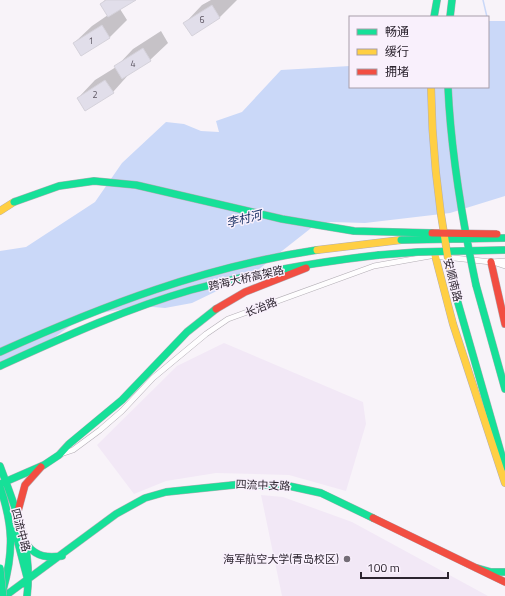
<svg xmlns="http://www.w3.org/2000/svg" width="505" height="596" viewBox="0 0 505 596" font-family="'Titillium Web','Noto Sans SC',sans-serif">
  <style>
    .built { fill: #f2e8f6 }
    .water { fill: #cad8f8 }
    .shadow { fill: #0003 }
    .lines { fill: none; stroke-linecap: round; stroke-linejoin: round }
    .stream { stroke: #cad8f8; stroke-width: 1.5 }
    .building { fill: #e1deea; stroke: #d5d2db }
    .street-casing { stroke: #b3aeb5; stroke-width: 6 }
    .fast-casing { stroke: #b3aeb5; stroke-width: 8 }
    .slow-casing { stroke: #b3aeb5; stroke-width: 8 }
    .jam-casing { stroke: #b3aeb5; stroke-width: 8 }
    .street { stroke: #fefdfe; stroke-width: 5 }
    .fast { stroke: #16e098; stroke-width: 7 }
    .slow { stroke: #ffcf43; stroke-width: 7 }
    .jam { stroke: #f24e42; stroke-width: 7 }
    .fast-bridge-casing { stroke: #b3aeb5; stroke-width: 8; stroke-linecap: butt }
    .slow-bridge-casing { stroke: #b3aeb5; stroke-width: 8; stroke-linecap: butt }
    .jam-bridge-casing { stroke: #b3aeb5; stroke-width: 8; stroke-linecap: butt }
    .fast-bridge { stroke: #16e098; stroke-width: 7 }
    .slow-bridge { stroke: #ffcf43; stroke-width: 7 }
    .jam-bridge { stroke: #f24e42; stroke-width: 7 }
    .poi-dot { fill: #736c76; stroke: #f9f0fc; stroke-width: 1.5 }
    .labels { text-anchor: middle; stroke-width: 3; stroke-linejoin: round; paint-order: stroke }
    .number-label { font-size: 9px; fill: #5b5460 }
    .street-label { font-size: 11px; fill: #2c242f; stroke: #f9f0fc }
    .poi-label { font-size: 11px; fill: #2c242f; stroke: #f9f0fc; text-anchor: end }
    .water-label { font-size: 12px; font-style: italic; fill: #193164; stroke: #f9f0fc }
  </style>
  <rect width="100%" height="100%" fill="#f8f3f9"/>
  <path class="built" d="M224,343L363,402L366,424L346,491L289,475L216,473L166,481L134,494L97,445L177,366Z
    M261,495L283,497L352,522L488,596H282Z"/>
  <path class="water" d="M488,21H505V196L450,213L365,223L331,222L315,225L254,273L192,303L165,308L141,306L84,316L34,352L0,365V251L26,247L95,202L122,163L166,122L184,124L201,131L219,132L216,121L242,112L281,70L350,66V87H488Z"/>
  <path class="shadow" d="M105,0H134L120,9L127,20L109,38L74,43L92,26L108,15L101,4Z
    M211,0H237L220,17L192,34L185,23L202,5Z
    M161,31L168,43L150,60L130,73L113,92L78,98L95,80L116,67L133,49Z"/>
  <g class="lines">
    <path class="stream" d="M483,0L487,17"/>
  </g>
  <path class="building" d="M106,0H136L108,17L100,4Z
    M212,5L220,18L192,36L183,23Z
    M102,25L110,38L81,56L73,43Z
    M143,48L151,61L122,79L114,66Z
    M105,80L114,93L85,111L77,98Z"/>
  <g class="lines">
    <defs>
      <path id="street" d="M436,256L491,262L505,261
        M496,263L505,266
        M61,454L73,450L100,430L122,411L153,378L206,334L228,319L374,266L430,256"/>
      <path id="fast" d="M434,17L437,0
        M450,17L452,0
        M476,285L505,389
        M454,289L505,467
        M0,352C104,305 204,267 317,250
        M0,366C62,338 125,309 191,290C253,273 316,262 379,255
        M0,466C16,510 33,548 27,596
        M0,484L44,465L59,455L69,444L122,400L187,332L216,309
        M0,487C13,525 14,551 3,590
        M15,531L27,577
        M28,546C37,557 48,558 62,556
        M477,568L491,572H505
        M5,596L116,514L145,498L166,492L243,484L289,486L321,493L373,518"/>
      <path id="slow" d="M0,211L14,202
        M317,250L401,240
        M435,255L453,324L505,483"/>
      <path id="jam" d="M491,262L505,324
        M216,309L245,292L306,268
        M18,511L25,485L41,467
        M373,518L505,582"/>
    </defs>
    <use href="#street" class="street-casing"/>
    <use href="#fast" class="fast-casing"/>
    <use href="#slow" class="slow-casing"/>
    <use href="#jam" class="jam-casing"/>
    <use href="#street" class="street"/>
    <use href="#fast" class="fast"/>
    <use href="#slow" class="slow"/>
    <use href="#jam" class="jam"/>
    <defs>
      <path id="fast-bridge" d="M448,87C451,154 462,219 476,285
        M14,202L59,186L94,181L136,185L282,219L354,231L432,233
        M401,240L505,238
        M379,255L418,252L505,250
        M0,568L3,596"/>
      <path id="slow-bridge" d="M431,87C432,155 440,222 454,289"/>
      <path id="jam-bridge" d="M432,233L497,234"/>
    </defs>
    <use href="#fast-bridge" class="fast-bridge-casing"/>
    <use href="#slow-bridge" class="slow-bridge-casing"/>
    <use href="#jam-bridge" class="jam-bridge-casing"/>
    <use href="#fast-bridge" class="fast-bridge"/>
    <use href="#slow-bridge" class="slow-bridge"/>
    <use href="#jam-bridge" class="jam-bridge"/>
  </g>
  <circle class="poi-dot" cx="347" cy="559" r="4"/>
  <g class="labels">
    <g class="number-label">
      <text x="202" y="23">6</text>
      <text x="91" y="44">1</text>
      <text x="133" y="67">4</text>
      <text x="95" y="98">2</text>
    </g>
    <g class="street-label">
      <text transform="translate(246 278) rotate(-13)" y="4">跨海大桥高架路</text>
      <text transform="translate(453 280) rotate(76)" y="4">安顺南路</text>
      <text transform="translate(261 307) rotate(-21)" y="4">长治路</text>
      <text transform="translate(263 485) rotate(2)" y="4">四流中支路</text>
      <text transform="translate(21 530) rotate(75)" y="4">四流中路</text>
    </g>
    <g class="poi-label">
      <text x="339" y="563">海军航空大学(青岛校区)</text>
    </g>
    <g class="water-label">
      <text transform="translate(244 219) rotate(-14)" y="4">李村河</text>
    </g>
  </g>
  <rect x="349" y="16" width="140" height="72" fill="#f9f0fc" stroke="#a79eaa"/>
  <rect x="357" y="29" width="20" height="6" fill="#16e098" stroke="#a79eaa"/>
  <text x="385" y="36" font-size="12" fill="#2c242f">畅通</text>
  <rect x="357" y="49" width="20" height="6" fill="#ffcf43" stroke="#a79eaa"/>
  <text x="385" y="56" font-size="12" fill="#2c242f">缓行</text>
  <rect x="357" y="69" width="20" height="6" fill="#f24e42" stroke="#a79eaa"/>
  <text x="385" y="76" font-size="12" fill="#2c242f">拥堵</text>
  <path d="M361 572v6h87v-6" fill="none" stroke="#2c242f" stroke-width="2"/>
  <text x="367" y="572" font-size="12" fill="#2c242f" stroke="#f9f0fc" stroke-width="3" paint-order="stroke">100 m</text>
</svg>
